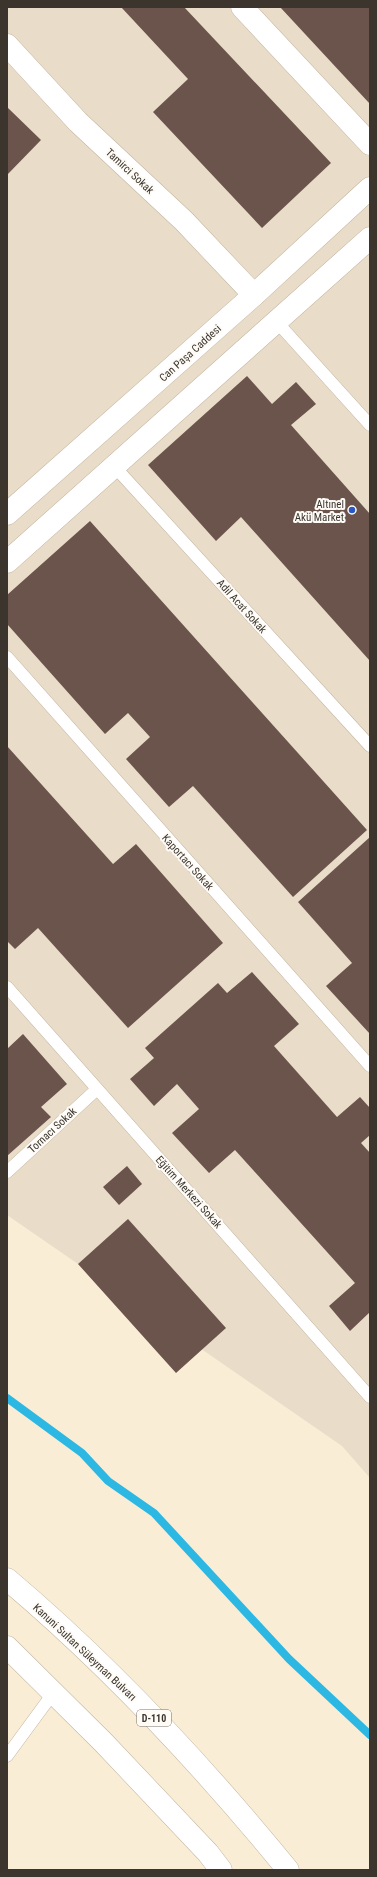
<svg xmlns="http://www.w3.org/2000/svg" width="377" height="1877" viewBox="0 0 377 1877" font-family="'Roboto Condensed',sans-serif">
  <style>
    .industrial { fill: #e9dcc9 }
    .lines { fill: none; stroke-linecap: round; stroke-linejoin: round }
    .stream { stroke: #2db8e3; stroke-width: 8 }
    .building { fill: #6b544c }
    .lane-casing { stroke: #c3b6a0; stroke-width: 13 }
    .street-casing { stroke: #c3b6a0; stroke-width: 23 }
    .secondary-casing { stroke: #c3b6a0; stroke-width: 23 }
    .highway-casing { stroke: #c3b6a0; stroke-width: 23 }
    .lane { stroke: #fff; stroke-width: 12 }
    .street { stroke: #fff; stroke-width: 22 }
    .secondary { stroke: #fff; stroke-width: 22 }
    .highway { stroke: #fff; stroke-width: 22 }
    .poi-dot { fill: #2957c5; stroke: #fefbf7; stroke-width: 1.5 }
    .labels { text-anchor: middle; stroke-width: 4; stroke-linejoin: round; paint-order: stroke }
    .shield { fill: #fefbf7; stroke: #76706a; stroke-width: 1 }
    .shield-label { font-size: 10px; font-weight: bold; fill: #3b352d }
    .street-label { font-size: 11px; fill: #3b352d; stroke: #fefbf7 }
    .poi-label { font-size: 11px; fill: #3b352d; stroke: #fefbf7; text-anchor: end }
  </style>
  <rect width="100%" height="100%" fill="#faedd6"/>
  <path class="industrial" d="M7,7H370V1478L342,1446L7,1215Z"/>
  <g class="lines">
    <path class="stream" d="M7,1398L82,1453L108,1481L154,1513L289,1659L370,1735"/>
  </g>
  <path class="building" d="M121,7H184L331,163L262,228L153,112L188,79Z
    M280,7H370V104Z
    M7,107L41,140L7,175Z
    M247,376L272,404L296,382L316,404L291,425L370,514V661L241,517L216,541L148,465Z
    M90,521L367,830L293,897L193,786L169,807L126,759L150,737L128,713L105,734L7,624V595Z
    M7,746L113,864L136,844L223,943L128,1028L38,928L15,949L7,941Z
    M370,837V1034L326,986L352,963L298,902Z
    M252,972L299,1024L274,1046L337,1117L360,1097L370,1108V1135L361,1143L370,1153V1312L350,1331L329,1306L355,1283L235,1150L209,1173L172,1133L199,1109L177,1084L154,1106L130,1079L154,1058L145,1048L218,983L227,993Z
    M23,1034L67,1084L41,1107L51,1117L7,1156V1049Z
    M127,1166L142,1184L119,1205L103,1187Z
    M128,1219L226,1328L176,1373L78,1264Z"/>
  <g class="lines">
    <defs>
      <path id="lane" d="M276,321L370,425
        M114,466L370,746
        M7,657L370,1066
        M7,987L370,1397
        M7,1172L97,1089
        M7,1756L54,1692"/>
      <path id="street" d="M242,7L370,144
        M7,45L78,122L184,221L254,295"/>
      <path id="secondary" d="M7,514L254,295L370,188
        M7,562L370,238"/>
      <path id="highway" d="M7,1579C110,1666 203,1766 288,1870
        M7,1647L103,1742L208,1853L221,1870"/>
    </defs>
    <use href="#lane" class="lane-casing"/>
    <use href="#street" class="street-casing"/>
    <use href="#secondary" class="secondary-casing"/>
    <use href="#highway" class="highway-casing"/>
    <use href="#lane" class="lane"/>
    <use href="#street" class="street"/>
    <use href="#secondary" class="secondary"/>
    <use href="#highway" class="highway"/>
  </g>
  <circle class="poi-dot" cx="352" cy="510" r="4"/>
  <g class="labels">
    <rect class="shield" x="137" y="1710" width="34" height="16" rx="3"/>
    <g class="shield-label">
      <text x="154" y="1722">D-110</text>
    </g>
    <g class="street-label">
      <text transform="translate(130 171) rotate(43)" y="4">Tamirci Sokak</text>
      <text transform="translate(190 353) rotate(-42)" y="4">Can Paşa Caddesi</text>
      <text transform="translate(242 606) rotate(48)" y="4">Adil Acat Sokak</text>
      <text transform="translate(188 862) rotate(48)" y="4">Kaportacı Sokak</text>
      <text transform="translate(52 1130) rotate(-43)" y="4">Tornacı Sokak</text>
      <text transform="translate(189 1192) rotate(48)" y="4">Eğitim Merkezi Sokak</text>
      <text transform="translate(85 1652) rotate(43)" y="4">Kanuni Sultan Süleyman Bulvarı</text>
    </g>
    <g class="poi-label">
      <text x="344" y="508">Altınel<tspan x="344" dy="13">Akü Market</tspan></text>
    </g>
  </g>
  <rect width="377" height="1877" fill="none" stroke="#3b352d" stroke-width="16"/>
</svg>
